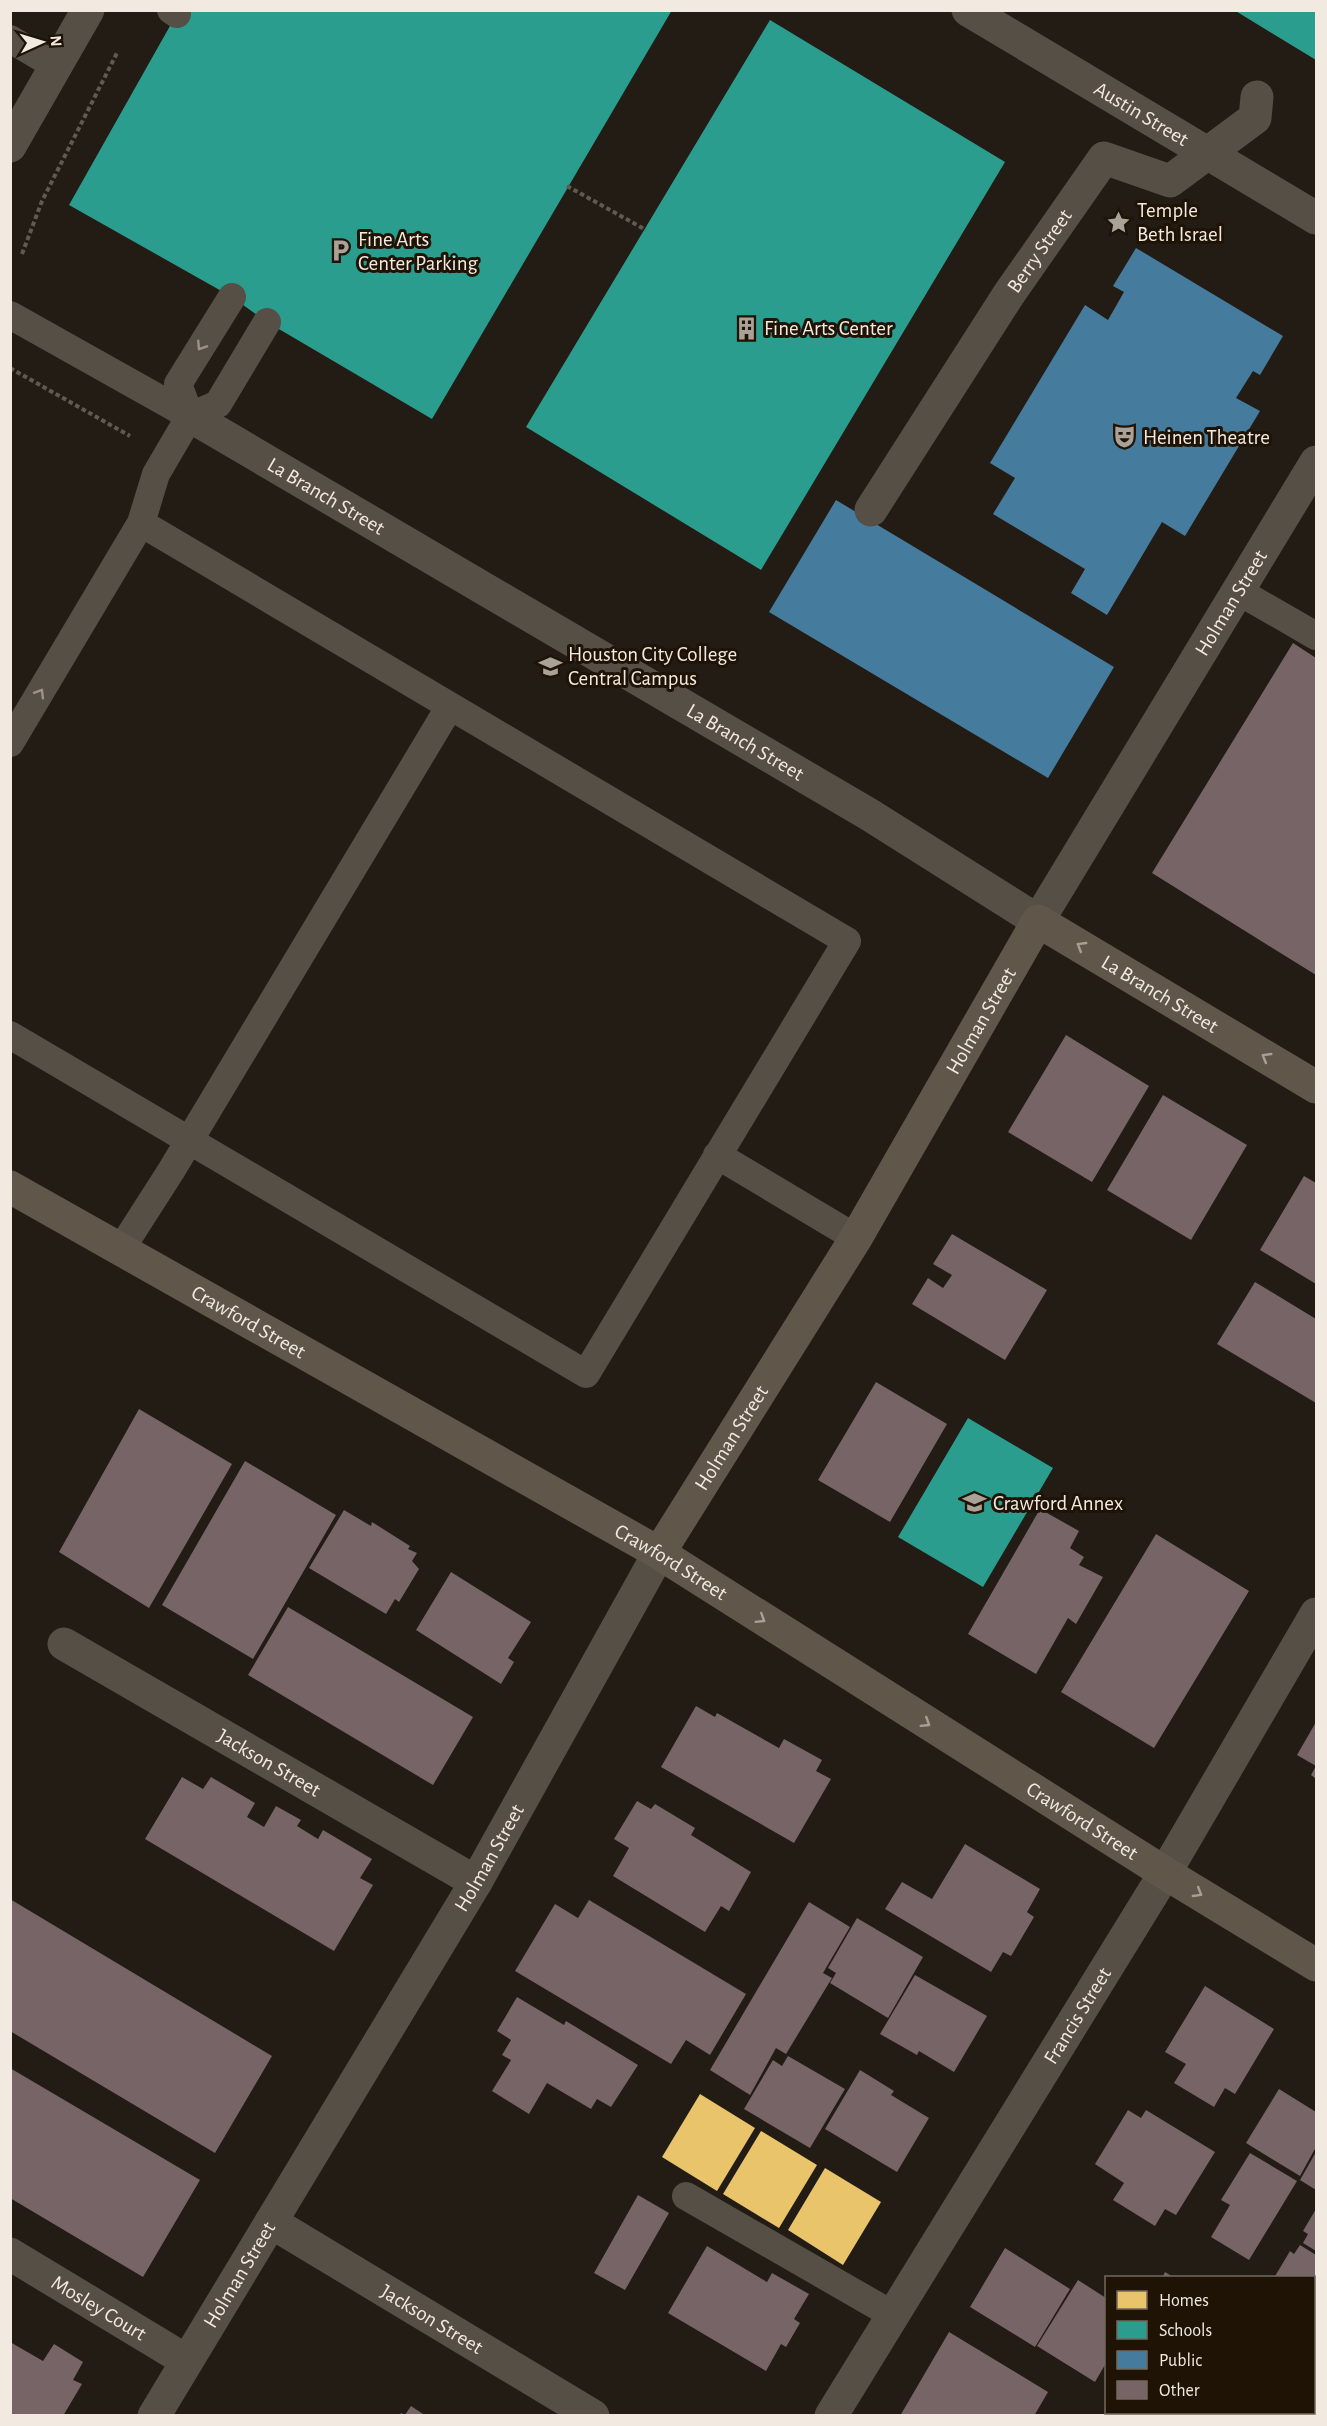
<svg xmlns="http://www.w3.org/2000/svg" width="1327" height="2426" viewBox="0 0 1327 2426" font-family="'Alegreya Sans',sans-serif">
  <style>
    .homes { fill: #e9c46a }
    .schools { fill: #2a9d8f }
    .public { fill: #457b9d }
    .building { fill: #766466 }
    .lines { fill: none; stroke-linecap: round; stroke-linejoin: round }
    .path { stroke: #605a53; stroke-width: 4; stroke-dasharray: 4.5 3; stroke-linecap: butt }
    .service { stroke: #564f46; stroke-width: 28 }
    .pedestrian { stroke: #564f46; stroke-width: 33 }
    .minor { stroke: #564f46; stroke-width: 33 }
    .tertiary { stroke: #564f46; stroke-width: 33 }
    .primary { stroke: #60574a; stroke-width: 33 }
    .oneway { stroke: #9c948b }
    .oneway2 { stroke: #a9a095 }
    .labels { text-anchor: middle; stroke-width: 6; stroke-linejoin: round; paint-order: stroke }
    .street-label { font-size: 21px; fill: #f2e9e0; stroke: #1f1306 }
    .poi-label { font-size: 21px; fill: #f2e9e0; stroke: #1f1306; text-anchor: start }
  </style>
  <rect width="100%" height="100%" fill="#231c15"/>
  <path class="homes" d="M700,2094L755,2128L717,2191L662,2157Z
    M761,2131L817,2165L779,2228L723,2194Z
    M825,2168L881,2202L843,2265L788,2230Z"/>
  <path class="schools" d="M179,10H672L432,419L267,322L232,297L69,205Z
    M1234,10H1316V60Z
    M770,20L1005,162L761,570L526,427Z
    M968,1418L1053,1468L983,1587L898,1537Z"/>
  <path class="public" d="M1136,248L1283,336L1260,375L1253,371L1236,398L1260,411L1185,536L1162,522L1107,615L1071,593L1085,569L993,514L1015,478L990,463L1085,305L1108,320L1124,292L1113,286Z
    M836,500L1114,667L1048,778L769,612Z"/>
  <path class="building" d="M1293,643L1316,658V975L1152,873Z
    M1066,1035L1149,1086L1092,1182L1008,1132Z
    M1163,1095L1247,1145L1191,1240L1107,1190Z
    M1304,1176L1316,1183V1284L1260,1250Z
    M952,1234L1047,1290L1005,1360L912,1304L928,1278L943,1288L952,1275L933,1264Z
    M1255,1282L1316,1319V1403L1217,1344Z
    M876,1382L947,1424L890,1522L818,1480Z
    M139,1409L232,1464L149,1608L59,1552Z
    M245,1461L336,1515L253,1659L162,1605Z
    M1040,1509L1079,1531L1070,1548L1084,1557L1079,1565L1103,1577L1076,1624L1068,1618L1036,1674L968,1634Z
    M344,1510L371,1526L372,1522L410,1546L408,1549L417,1553L412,1561L419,1569L399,1602L395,1599L386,1614L309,1568Z
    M1156,1534L1249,1591L1154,1748L1061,1692Z
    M451,1572L531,1622L508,1658L514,1662L501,1684L416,1630Z
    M288,1607L473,1717L433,1785L248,1675Z
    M696,1706L715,1717L717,1713L779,1748L784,1739L822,1760L816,1771L831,1779L794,1843L661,1767Z
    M1316,1722V1779L1311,1775L1316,1766L1297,1755Z
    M182,1777L203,1789L211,1777L255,1803L247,1817L264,1827L276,1806L301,1820L297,1826L318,1839L323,1830L372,1859L360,1878L373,1885L334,1951L145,1839Z
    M637,1801L651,1809L655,1804L695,1828L691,1835L751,1872L729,1911L721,1906L705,1932L613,1876L629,1848L614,1839Z
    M965,1844L1040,1889L1027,1912L1034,1917L1011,1956L1003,1952L991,1972L885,1909L902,1882L932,1899Z
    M10,1899L272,2056L215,2153L10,2031Z
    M589,1900L746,1994L710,2055L686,2040L671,2064L515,1971L555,1904L578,1918Z
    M809,1902L850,1927L823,1973L832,1978L786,2054L776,2048L750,2095L710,2070Z
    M857,1918L923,1957L888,2018L830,1983L836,1973L828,1968Z
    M915,1975L987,2016L954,2072L919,2051L917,2055L880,2034Z
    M1205,1986L1274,2029L1235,2094L1225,2088L1214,2107L1174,2083L1186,2064L1165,2052Z
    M517,1997L564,2025L566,2021L638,2065L611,2107L597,2099L591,2109L547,2083L529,2114L492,2091L511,2060L502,2055L511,2040L497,2031Z
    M788,2056L845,2089L810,2148L744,2109L773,2060L782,2066Z
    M10,2068L200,2180L143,2277L10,2198Z
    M860,2070L894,2091L891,2095L929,2118L897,2172L825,2129Z
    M1279,2089L1316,2112V2147L1300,2176L1246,2143Z
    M1128,2110L1141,2118L1146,2110L1215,2152L1176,2215L1165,2209L1155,2226L1113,2200L1124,2183L1095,2164Z
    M1316,2152V2190L1300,2180Z
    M1250,2153L1297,2181L1249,2260L1211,2237L1230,2205L1221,2200Z
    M638,2195L669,2213L625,2290L594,2273Z
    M1316,2209V2251L1303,2243L1308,2234L1303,2231Z
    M1300,2245L1316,2255V2316L1314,2314V2278H1274L1290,2251L1294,2254Z
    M707,2246L767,2282L772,2273L809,2294L794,2319L800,2323L786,2347L781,2344L766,2371L668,2313Z
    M1005,2248L1070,2289L1035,2347L970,2307Z
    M1165,2272L1175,2278H1162Z
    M1078,2280L1106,2298V2363L1095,2382L1037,2346Z
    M949,2332L1048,2392L1034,2416H900Z
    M10,2342L43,2361L54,2344L83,2362L73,2380L82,2384L63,2416H10Z
    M1316,2362V2416H1285L1287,2412H1314V2367Z
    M411,2406L426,2416H399L401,2413L405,2415Z
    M1164,2412H1233L1231,2416H1163Z"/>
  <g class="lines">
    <path class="path" d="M567,186L646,230
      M22,254L42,201L118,51
      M10,368L130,436"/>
    <path class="service" d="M171,10L177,14
      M10,39L54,65
      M10,315L190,416
      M190,416L178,384L232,297
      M1238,591L1316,636
      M10,743L141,523L156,474L190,416L218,404L267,322
      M10,1035L586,1374L847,941L141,523
      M717,1155L856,1238
      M121,1249L171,1171L450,706
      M686,2196L893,2315"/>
    <g class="pedestrian">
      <path id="s1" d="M968,10L1316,218"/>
      <path id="s2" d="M190,416L870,815L1038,921"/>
      <path id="s3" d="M871,510L1009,294L1104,158L1170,181L1255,118L1257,97"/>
    </g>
    <g class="minor">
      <path d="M10,146L88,10"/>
      <path id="s4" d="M64,1644L476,1882"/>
      <path id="s5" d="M271,2222L593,2416"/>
      <path id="s6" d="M10,2254L187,2361"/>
      <path id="s7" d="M154,2416L476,1882L659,1553"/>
      <path id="s8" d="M831,2416L1165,1873L1316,1614"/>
    </g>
    <path class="tertiary" id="s9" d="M1038,921L1316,462"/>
    <g class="primary">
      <path id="s10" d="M10,1187L659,1553L1165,1873L1316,1965"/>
      <path id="s11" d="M659,1553L856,1238L1038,921L1316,1087"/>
    </g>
  </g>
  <defs><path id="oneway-chevron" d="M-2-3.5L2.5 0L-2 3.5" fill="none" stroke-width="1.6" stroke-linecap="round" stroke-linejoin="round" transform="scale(1.5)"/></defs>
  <g class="oneway">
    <use href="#oneway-chevron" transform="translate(201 346) rotate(123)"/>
    <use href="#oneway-chevron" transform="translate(40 693) rotate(-59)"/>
  </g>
  <g class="oneway2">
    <use href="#oneway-chevron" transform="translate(1081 946) rotate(-149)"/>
    <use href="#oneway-chevron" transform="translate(1266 1057) rotate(-149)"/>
    <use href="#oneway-chevron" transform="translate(761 1619) rotate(32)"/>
    <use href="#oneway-chevron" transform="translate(926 1723) rotate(32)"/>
    <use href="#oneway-chevron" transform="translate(1198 1893) rotate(31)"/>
  </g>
  <defs>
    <symbol id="sight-bare" viewBox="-9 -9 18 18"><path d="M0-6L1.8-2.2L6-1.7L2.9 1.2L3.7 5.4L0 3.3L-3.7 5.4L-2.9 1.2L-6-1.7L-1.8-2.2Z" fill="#aaa199" stroke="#1f1306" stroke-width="2.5" paint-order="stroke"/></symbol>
    <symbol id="parking-bare" viewBox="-9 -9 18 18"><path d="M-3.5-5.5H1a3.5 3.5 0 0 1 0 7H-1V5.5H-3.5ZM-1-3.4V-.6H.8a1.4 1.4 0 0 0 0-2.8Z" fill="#aaa199" stroke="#1f1306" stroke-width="2.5" paint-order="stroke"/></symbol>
    <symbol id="building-bare" viewBox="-9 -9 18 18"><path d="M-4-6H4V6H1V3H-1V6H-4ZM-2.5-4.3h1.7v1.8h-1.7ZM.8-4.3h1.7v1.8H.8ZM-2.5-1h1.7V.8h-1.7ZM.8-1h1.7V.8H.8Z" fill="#aaa199" stroke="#1f1306" stroke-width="2.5" paint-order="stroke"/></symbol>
    <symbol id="theatre-bare" viewBox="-9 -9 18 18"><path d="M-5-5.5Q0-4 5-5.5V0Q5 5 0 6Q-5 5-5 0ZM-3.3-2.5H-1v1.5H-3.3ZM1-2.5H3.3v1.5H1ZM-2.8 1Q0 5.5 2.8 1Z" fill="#aaa199" stroke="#1f1306" stroke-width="2.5" paint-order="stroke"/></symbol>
    <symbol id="school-bare" viewBox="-9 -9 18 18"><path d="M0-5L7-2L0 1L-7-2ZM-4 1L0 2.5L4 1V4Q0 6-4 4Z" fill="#aaa199" stroke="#1f1306" stroke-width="2.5" paint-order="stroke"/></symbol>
  </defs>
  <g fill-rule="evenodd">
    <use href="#sight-bare" x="1102" y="206" width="33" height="33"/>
    <use href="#parking-bare" x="324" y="234" width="33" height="33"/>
    <use href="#building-bare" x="730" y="312" width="33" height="33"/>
    <use href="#theatre-bare" x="1108" y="420" width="33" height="33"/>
    <use href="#school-bare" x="534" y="650" width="33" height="33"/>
    <use href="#school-bare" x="958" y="1486" width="33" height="33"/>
  </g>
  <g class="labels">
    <g class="street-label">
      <text dy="7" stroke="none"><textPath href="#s1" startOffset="202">Austin Street</textPath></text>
      <text dy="7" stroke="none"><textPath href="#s3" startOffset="309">Berry Street</textPath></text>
      <text dy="7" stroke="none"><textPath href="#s2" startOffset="158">La Branch Street</textPath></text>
      <text dy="7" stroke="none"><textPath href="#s9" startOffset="372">Holman Street</textPath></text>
      <text dy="7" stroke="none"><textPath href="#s2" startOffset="644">La Branch Street</textPath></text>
      <text dy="7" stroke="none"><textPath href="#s11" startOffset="879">La Branch Street</textPath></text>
      <text dy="7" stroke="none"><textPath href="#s11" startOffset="622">Holman Street</textPath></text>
      <text dy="7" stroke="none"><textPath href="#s10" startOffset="274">Crawford Street</textPath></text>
      <text dy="7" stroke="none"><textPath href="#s11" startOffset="136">Holman Street</textPath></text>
      <text dy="7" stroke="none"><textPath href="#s10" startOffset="760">Crawford Street</textPath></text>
      <text dy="7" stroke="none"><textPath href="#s4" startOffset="237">Jackson Street</textPath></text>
      <text dy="7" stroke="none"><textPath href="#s10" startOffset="1246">Crawford Street</textPath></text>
      <text dy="7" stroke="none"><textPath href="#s7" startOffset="651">Holman Street</textPath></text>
      <text dy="7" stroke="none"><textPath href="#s8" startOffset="470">Francis Street</textPath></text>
      <text dy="7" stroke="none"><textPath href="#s7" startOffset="165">Holman Street</textPath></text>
      <text dy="7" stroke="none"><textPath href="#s6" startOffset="104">Mosley Court</textPath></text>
      <text dy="7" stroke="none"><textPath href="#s5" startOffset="188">Jackson Street</textPath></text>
    </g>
    <g class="poi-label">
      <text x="1137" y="217">Temple<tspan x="1137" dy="24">Beth Israel</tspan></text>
      <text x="358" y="246">Fine Arts<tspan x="358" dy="24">Center Parking</tspan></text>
      <text x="764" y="335">Fine Arts Center</text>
      <text x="1143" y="444">Heinen Theatre</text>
      <text x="568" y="661">Houston City College<tspan x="568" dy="24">Central Campus</tspan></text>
      <text x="993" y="1510">Crawford Annex</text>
    </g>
  </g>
  <rect width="1327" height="2426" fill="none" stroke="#f2e9e0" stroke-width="24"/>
  <rect x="1105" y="2276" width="210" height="138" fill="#1f1306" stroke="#73695d" stroke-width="1.5"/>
  <rect x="1117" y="2291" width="30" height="18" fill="#e9c46a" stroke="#73695d" stroke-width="1.5"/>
  <text x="1159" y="2306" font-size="18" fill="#f2e9e0">Homes</text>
  <rect x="1117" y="2321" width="30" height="18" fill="#2a9d8f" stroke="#73695d" stroke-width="1.5"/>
  <text x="1159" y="2336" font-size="18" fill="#f2e9e0">Schools</text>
  <rect x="1117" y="2351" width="30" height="18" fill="#457b9d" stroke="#73695d" stroke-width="1.5"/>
  <text x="1159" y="2366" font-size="18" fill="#f2e9e0">Public</text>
  <rect x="1117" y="2381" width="30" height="18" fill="#766466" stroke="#73695d" stroke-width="1.5"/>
  <text x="1159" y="2396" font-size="18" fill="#f2e9e0">Other</text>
  <g transform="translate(42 42) rotate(86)" stroke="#1f1306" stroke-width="4.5" paint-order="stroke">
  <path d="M0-4.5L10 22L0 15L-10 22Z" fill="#f2e9e0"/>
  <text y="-9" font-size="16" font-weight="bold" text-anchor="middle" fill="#f2e9e0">N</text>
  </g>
</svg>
